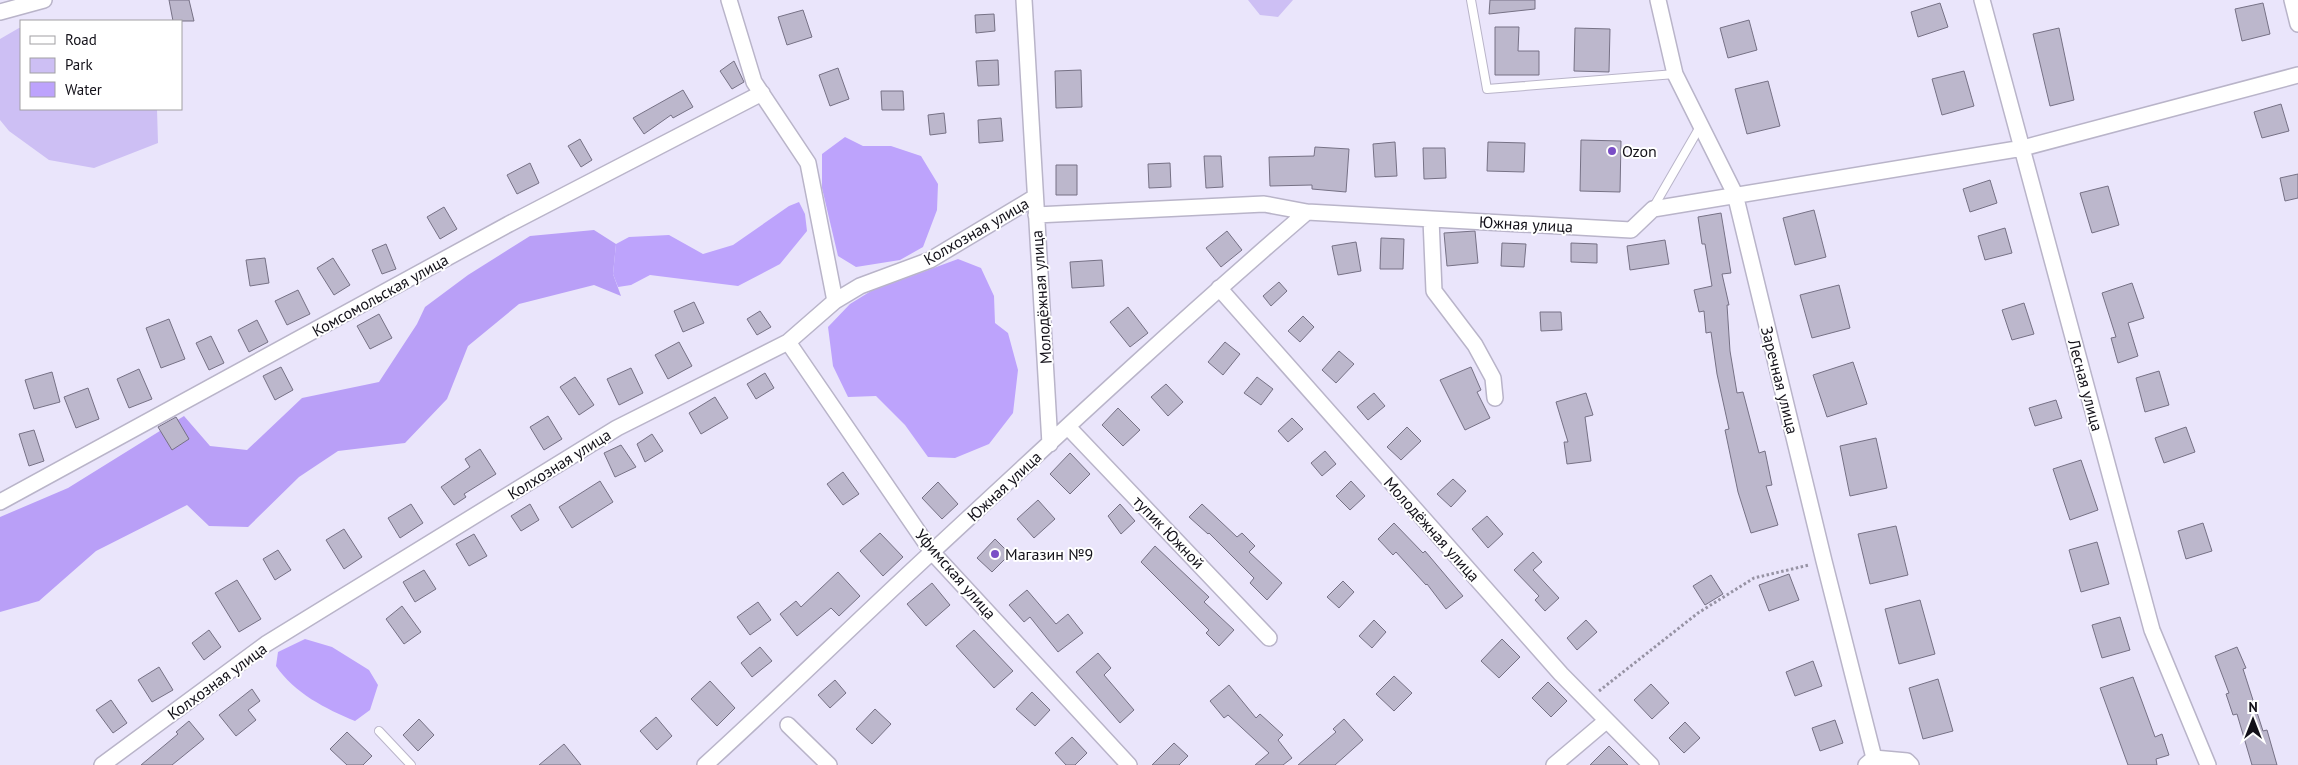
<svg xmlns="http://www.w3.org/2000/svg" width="2298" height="765" viewBox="0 0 2298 765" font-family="'PT Sans',sans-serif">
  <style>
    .green { fill: #cdbff4 }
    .forest { fill: #b99ff7 }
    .water { fill: #bda3fc }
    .building { fill: #bcb7cc; stroke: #767185 }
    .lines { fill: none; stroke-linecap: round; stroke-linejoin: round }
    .service-casing { stroke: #b9b4c9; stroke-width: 10 }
    .minor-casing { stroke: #b9b4c9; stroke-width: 18 }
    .path { stroke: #9793a4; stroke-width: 3; stroke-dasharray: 2.5 2.5; stroke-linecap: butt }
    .service { stroke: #fff; stroke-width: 8 }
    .minor { stroke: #fff; stroke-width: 15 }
    .poi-dot { fill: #7a4ec6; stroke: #fff; stroke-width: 2 }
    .labels { text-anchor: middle; stroke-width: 4; stroke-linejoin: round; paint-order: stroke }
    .poi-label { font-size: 16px; fill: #131119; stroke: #fff; text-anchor: start }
    .street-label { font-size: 16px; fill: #131119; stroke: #fff }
  </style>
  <rect width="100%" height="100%" fill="#eae5fb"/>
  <path class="green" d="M1248,0H1293L1278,17L1260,15Z
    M19,28H21V109H157L158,143L94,168L49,160L9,131L0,120V39Z"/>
  <path class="forest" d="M594,230L616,244L613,274L621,296L594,285L519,304L468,346L447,399L405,443L338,451L299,477L248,527L209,526L187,505L96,551L39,601L0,612V517L68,488L184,416L210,446L247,450L302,398L379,382L417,324L425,307L468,275L530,236Z"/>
  <path class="water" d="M845,137L863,146H891L921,156L938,184L937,210L923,247L900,260L856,267L838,256L822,188V154Z
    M799,202L805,214L807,231L780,264L738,286L650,275L631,285L618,287L613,274L616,244L629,237L669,235L703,254L733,245L789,206Z
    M958,259L981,268L994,296L995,323L1008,333L1018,370L1013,413L989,444L955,458L928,457L905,425L876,396L848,397L833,366L828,327L850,304L871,291Z
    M305,639L332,647L369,670L378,685L370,710L355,721C326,709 294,693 276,666L278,652Z"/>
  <path class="building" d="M169,0H189L194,21H173Z
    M1490,0H1535V9L1489,14Z
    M1940,3L1948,27L1918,37L1911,12Z
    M2263,3L2270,34L2242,41L2235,9Z
    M803,10L812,37L787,45L778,17Z
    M994,14L995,31L976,33L975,15Z
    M1749,20L1757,50L1728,58L1720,28Z
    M1495,27H1519L1518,51H1539V75H1495Z
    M1575,28L1610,29L1609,72L1574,71Z
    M2059,28L2074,100L2050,106L2033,34Z
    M998,60L999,85L978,86L976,61Z
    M734,61L744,82L732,89L720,71Z
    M838,68L849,99L830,106L819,75Z
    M1081,70L1082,107L1056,108L1055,71Z
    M1964,71L1974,106L1942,115L1932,79Z
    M1768,81L1780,126L1747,134L1735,89Z
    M683,90L693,107L673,118L671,115L644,134L633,118Z
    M881,91H903L904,110H882Z
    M2281,104L2289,131L2262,138L2254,112Z
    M944,113L946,133L930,135L928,115Z
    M1001,118L1003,141L979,143L978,120Z
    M580,139L592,160L581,167L568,146Z
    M1581,140L1621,141L1620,192L1580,191Z
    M1395,142L1397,176L1375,177L1373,144Z
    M1488,142L1525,143L1524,172L1487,171Z
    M1315,147L1349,149L1346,192L1312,189V185L1270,186L1269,157L1314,156Z
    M1423,148H1445L1446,178L1424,179Z
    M1204,156H1221L1223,187L1206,188Z
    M530,163L539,183L517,194L507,175Z
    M1170,163L1171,187L1149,188L1148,164Z
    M1056,165H1077V195H1056Z
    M2298,174V198L2285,201L2280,178Z
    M1990,180L1997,203L1970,212L1963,189Z
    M2108,186L2119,225L2092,233L2080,193Z
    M444,207L457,229L440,239L427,217Z
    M1814,210L1826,257L1795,265L1783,218Z
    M1721,213L1731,273L1722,274L1729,305H1727L1730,351L1737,393L1743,392L1759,453L1765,451L1772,485L1766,486L1778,525L1751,533L1738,492L1725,430L1729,429L1717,374L1711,332L1706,333L1704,311L1699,312L1694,290L1712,286L1705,244H1702L1698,217Z
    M2005,228L2012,253L1985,260L1978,236Z
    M1227,231L1242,250L1221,267L1206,248Z
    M1475,231L1478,263L1447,266L1444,233Z
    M1381,238L1404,239L1403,269H1380Z
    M1665,240L1669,264L1630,270L1627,246Z
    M1356,242L1361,271L1338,275L1332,246Z
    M1502,243L1526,244L1524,267L1501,266Z
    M1571,243L1597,244V263L1571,262Z
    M386,244L396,269L382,274L372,250Z
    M265,258L269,283L250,286L246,260Z
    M333,258L350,285L334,295L317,268Z
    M1102,260L1104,286L1072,288L1070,262Z
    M1279,282L1287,291L1271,306L1263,296Z
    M2132,283L2144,318L2128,323L2138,356L2118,363L2111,338L2116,337L2102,293Z
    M1839,285L1850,328L1812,338L1800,295Z
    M298,290L310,314L287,325L275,301Z
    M694,302L704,323L683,332L674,311Z
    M2024,303L2034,334L2012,340L2002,310Z
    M1128,307L1148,333L1130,347L1110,322Z
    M760,311L771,327L757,335L747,319Z
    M1540,312H1561L1562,330L1541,331Z
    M379,314L392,338L370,349L357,326Z
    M1303,316L1314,327L1300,342L1288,331Z
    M169,319L185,359L161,368L146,328Z
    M257,320L268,342L249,352L238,330Z
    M211,336L224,363L209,370L196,343Z
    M679,342L692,366L668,379L655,355Z
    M1225,342L1240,354L1223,375L1208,362Z
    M1339,351L1354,364L1336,383L1322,370Z
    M1853,362L1867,404L1827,417L1813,375Z
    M281,367L293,390L275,400L263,376Z
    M1471,367L1481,390L1477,392L1490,418L1465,430L1440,380Z
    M631,368L643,393L619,405L607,379Z
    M139,369L152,399L129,408L117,379Z
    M2159,371L2169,405L2145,412L2136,378Z
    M52,372L60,402L34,409L25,380Z
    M765,373L774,388L756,399L747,384Z
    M575,377L594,405L579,415L560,387Z
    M1257,377L1273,389L1261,405L1244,393Z
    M1166,384L1183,402L1168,416L1151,397Z
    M88,388L99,419L76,428L64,397Z
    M1374,393L1385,406L1368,420L1357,407Z
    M1586,393L1593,415L1585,417L1591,461L1567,464L1564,442H1568L1556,402Z
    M715,397L728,418L701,434L689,413Z
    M2056,400L2062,418L2035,426L2029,408Z
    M1118,408L1140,430L1123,446L1102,425Z
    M548,416L562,439L544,450L530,427Z
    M176,417L189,439L172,450L158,427Z
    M1292,418L1303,429L1288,442L1278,431Z
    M1407,427L1421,441L1401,460L1387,447Z
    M2186,427L2195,452L2164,463L2155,438Z
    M34,430L44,461L29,466L19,434Z
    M652,434L663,451L645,462L637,444Z
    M1876,438L1887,488L1850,496L1840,446Z
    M621,445L636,467L615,477L604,453Z
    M480,449L496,474L464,494L466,497L454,505L441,487L470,467L465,459Z
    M1325,451L1336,464L1322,476L1311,463Z
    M1070,453L1090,474L1070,494L1050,474Z
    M2081,460L2098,510L2070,520L2053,469Z
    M843,472L859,494L843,505L827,484Z
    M1453,479L1466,491L1451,507L1437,494Z
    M600,481L613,502L572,528L559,507Z
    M1351,481L1365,496L1350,510L1336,496Z
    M938,482L958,504L942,519L922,498Z
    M1038,500L1055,519L1034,538L1017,519Z
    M411,504L423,523L400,538L388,518Z
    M530,504L539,520L521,531L511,516Z
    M1120,504L1135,521L1121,534L1108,516Z
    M1202,504L1237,537L1242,533L1255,546L1249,552L1282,583L1267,600L1250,583L1254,578L1209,533L1208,534L1189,517Z
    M1487,516L1503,534L1488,548L1472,529Z
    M1394,523L1423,553L1425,551L1463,596L1446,609L1427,584L1426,585L1396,552L1393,555L1378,539Z
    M2203,523L2212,551L2186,559L2178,531Z
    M1896,526L1908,575L1870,584L1858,534Z
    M344,529L362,557L344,569L326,540Z
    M880,533L903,557L883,576L860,551Z
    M474,534L487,556L469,566L456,544Z
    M995,539L1010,554L992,572L977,558Z
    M2097,542L2109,584L2081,592L2069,550Z
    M1155,546L1209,597L1204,602L1234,630L1219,646L1206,633L1209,630L1141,562Z
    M278,550L291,570L275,580L263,559Z
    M1533,552L1542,562L1533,570L1559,598L1545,611L1535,600L1539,596L1514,570Z
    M424,570L436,589L415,602L403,582Z
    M838,572L860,596L839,616L831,608L797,636L780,614L796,601L801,607Z
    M1789,574L1799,600L1769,611L1759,585Z
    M1711,575L1723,594L1705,605L1693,586Z
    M237,580L261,619L239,632L215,593Z
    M1343,581L1354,592L1339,608L1327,597Z
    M932,583L950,605L926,626L907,604Z
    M1027,590L1056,624L1068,614L1083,633L1058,652L1030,617L1024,622L1009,605Z
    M1920,600L1935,654L1899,664L1885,609Z
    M758,602L771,620L750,635L737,617Z
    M402,606L421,632L404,644L386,619Z
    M2120,617L2130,650L2102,658L2092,625Z
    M1374,620L1386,632L1372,648L1359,636Z
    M1586,620L1597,632L1577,650L1567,638Z
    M209,630L221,647L204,660L192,643Z
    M974,630L1013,671L994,688L956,646Z
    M1502,639L1520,657L1499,678L1481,661Z
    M760,647L772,661L752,677L741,663Z
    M2237,647L2246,668L2243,669L2263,731L2267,730L2277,765H2252L2237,714L2233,715L2226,694L2229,693L2215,656Z
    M1098,653L1111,668L1104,675L1134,710L1120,723L1076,672Z
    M1813,661L1822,686L1795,696L1786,672Z
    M159,667L173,690L152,702L138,680Z
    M1394,676L1412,693L1394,711L1376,694Z
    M2133,677L2155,737L2162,734L2169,755L2156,759L2157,765H2128L2100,688Z
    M1938,679L1953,731L1923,739L1909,688Z
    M835,680L846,693L830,708L818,695Z
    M710,681L735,708L717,726L691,699Z
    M1548,682L1567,701L1551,717L1532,698Z
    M1651,684L1669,703L1652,719L1634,700Z
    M1229,685L1256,718L1260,714L1283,735L1278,740L1292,758L1283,765H1255L1269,753L1228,715L1224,718L1210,701Z
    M252,689L260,701L248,710L256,720L236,736L219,715Z
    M1032,692L1050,710L1035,726L1016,709Z
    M111,700L127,723L113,733L96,710Z
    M875,709L891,724L872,744L856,729Z
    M656,717L672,736L657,750L640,731Z
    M419,719L434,735L418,751L403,735Z
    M1344,719L1363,740L1335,765H1298L1336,732L1333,729Z
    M1835,720L1843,743L1820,751L1812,728Z
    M189,721L204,739L172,765H141L178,734L176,732Z
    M1685,722L1700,738L1684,753L1669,738Z
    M347,732L372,756L363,765H347L330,749Z
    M1072,737L1087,753L1075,765H1066L1055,753Z
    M1174,743L1188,756L1179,765H1152Z
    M564,744L581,765H539Z
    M1609,746L1628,765H1590Z"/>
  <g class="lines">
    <defs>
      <path id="service" d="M1471,0L1487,89L1675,74
        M1653,208L1701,125
        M379,731L411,765"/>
      <path id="minor" d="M729,0L754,82L808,163L835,301
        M1024,0L1050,444
        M1658,0L1675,74L1735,194L1824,561L1874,758L1866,765
        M1982,0L2152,630L2208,765
        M2292,0L2298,24
        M0,12L44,0
        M1036,215L1264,204L1307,212L1631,230L1653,209L2023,148L2298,75
        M1431,219L1434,291L1475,345L1493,378L1495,398
        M1219,288L1561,674L1651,765
        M788,342L932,552L1129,765
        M1068,427L1269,638
        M0,502L509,224L762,93
        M788,725L829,765
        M1874,758L1907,761L1911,765
        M102,765L266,644L617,428L788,342L835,301L860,286L930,260L1035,197
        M705,765C782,695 856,622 933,551C1056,437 1179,322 1307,212
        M1554,765L1606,721"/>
    </defs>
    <use href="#service" class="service-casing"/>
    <use href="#minor" class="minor-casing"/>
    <path class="path" d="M1599,691L1698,613L1754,578L1809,565"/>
    <use href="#service" class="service"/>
    <use href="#minor" class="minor"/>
  </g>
  <g class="poi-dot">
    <circle cx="1612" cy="151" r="5"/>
    <circle cx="995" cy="554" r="5"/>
  </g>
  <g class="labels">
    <g class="poi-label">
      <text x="1622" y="157">Ozon</text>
      <text x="1005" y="560">Магазин №9</text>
    </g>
    <g class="street-label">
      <text transform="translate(1526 224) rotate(3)" y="6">Южная улица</text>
      <text transform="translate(976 231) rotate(-30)" y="6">Колхозная улица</text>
      <text transform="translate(380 295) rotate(-29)" y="6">Комсомольская улица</text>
      <text transform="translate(1041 297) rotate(-94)" y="6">Молодёжная улица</text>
      <text transform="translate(1780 380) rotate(76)" y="6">Заречная улица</text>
      <text transform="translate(2086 385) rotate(75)" y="6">Лесная улица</text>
      <text transform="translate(559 464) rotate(-32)" y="6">Колхозная улица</text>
      <text transform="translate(1004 486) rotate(-43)" y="6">Южная улица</text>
      <text transform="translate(1432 529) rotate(48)" y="6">Молодёжная улица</text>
      <text transform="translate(1169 532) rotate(46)" y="6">тупик Южной</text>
      <text transform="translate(956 574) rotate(49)" y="6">Уфимская улица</text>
      <text transform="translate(217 681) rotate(-36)" y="6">Колхозная улица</text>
    </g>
  </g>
  <rect x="20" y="20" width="162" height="90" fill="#ffffff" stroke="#a1a0a3"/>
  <rect x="30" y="36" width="25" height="8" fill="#ffffff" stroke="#a1a0a3"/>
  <text x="65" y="45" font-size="15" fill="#131119">Road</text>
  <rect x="30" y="58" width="25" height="15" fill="#cdbff4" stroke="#a1a0a3"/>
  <text x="65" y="70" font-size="15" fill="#131119">Park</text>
  <rect x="30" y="82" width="25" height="15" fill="#bda3fc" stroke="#a1a0a3"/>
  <text x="65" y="95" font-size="15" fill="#131119">Water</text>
  <g transform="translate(2253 720)" stroke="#ffffff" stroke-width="4" paint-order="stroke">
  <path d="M0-4L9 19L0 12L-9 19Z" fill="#131119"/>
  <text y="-8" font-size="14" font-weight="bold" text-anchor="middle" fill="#131119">N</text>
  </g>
</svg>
